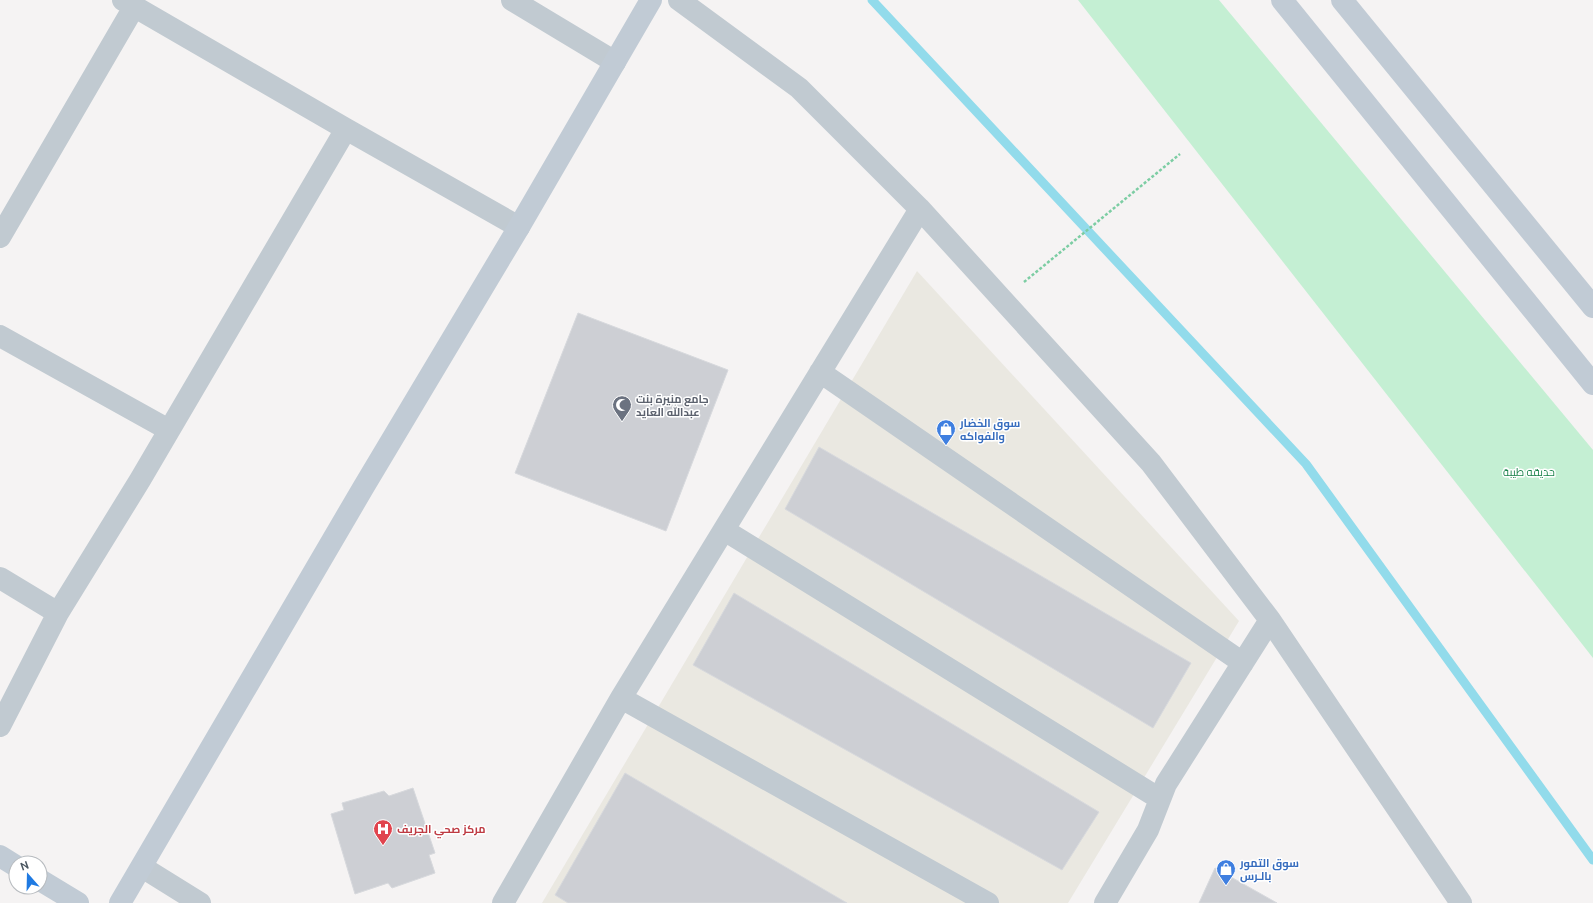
<svg xmlns="http://www.w3.org/2000/svg" width="1593" height="903" viewBox="0 0 1593 903" font-family="Ubuntu,Cairo,sans-serif">
  <style>
    .commercial { fill: #eae8e1 }
    .green { fill: #c4efd3 }
    .lines { fill: none; stroke-linecap: round; stroke-linejoin: round }
    .stream { stroke: #92dbeb; stroke-width: 9 }
    .building { fill: #cdcfd4; stroke: #d7d9dd }
    .path { stroke: #7ccda3; stroke-width: 2.5; stroke-dasharray: 3 2; stroke-linecap: butt }
    .street { stroke: #c1cad1; stroke-width: 22 }
    .secondary { stroke: #c1cbd5; stroke-width: 22 }
    .labels { text-anchor: middle; stroke-width: 3; stroke-linejoin: round; paint-order: stroke }
    .worship-label { font-size: 11px; font-weight: bold; fill: #5b616d; stroke: #fff; text-anchor: start }
    .shop-label { font-size: 11px; font-weight: bold; fill: #366cbe; stroke: #fff; text-anchor: start }
    .park-label { font-size: 11px; fill: #1a824b; stroke: #fff }
    .health-label { font-size: 11px; font-weight: bold; fill: #be3a42; stroke: #fff; text-anchor: start }
  </style>
  <rect width="100%" height="100%" fill="#f5f3f3"/>
  <path class="commercial" d="M917,271L1239,621L1068,903H542Z"/>
  <path class="green" d="M1078,0H1219L1593,450V658Z"/>
  <g class="lines">
    <path class="stream" d="M872,0L1306,464L1593,860"/>
  </g>
  <path class="building" d="M578,313L728,370L666,531L515,473Z
    M819,447L1191,663L1153,728L785,509Z
    M734,593L1099,812L1062,870L693,665Z
    M625,773L847,903H568L555,895Z
    M413,788L435,853L429,855L435,873L392,888L388,883L355,894L331,814L344,810L342,803L384,791L389,796Z
    M1215,868L1277,903H1199Z"/>
  <g class="lines">
    <path class="path" d="M1024,282L1180,154"/>
    <path class="street" d="M123,0L346,129L519,227
      M512,0L615,62
      M679,0L799,88L920,209L1151,463L1270,620L1461,903
      M0,237L134,7
      M0,336L169,430
      M820,372L1243,663
      M724,530L1160,799
      M0,578L58,613
      M621,698L988,903
      M0,726L58,613L140,480L346,129
      M142,867L200,903
      M503,903L621,698L920,209
      M1105,903L1148,830L1166,784L1270,620"/>
    <path class="secondary" d="M1282,0L1593,384
      M1342,0L1593,307
      M0,856L16,866
      M40,880L78,903
      M120,903L363,488L519,227L651,0"/>
  </g>
  <defs>
    <symbol id="mosque-pin" viewBox="-11 -11 22 30"><path d="M0 17L-7.5 6A9.5 9.5 0 1 1 7.5 6Z" fill="#6b7280" stroke="#fff"/><path d="M3.5-4.9A6 6 0 1 0 3.5 4.9A5 5 0 1 1 3.5-4.9Z" fill="#fff"/></symbol>
    <symbol id="shop-pin" viewBox="-11 -11 22 30"><path d="M0 17L-7.5 6A9.5 9.5 0 1 1 7.5 6Z" fill="#3f7fe0" stroke="#fff"/><path d="M-5-2.5h2.3a2.7 3.5 0 0 1 5.4 0H5L5.5 6h-11ZM-1.5-2.5h3a1.5 2.3 0 0 0-3 0Z" fill="#fff"/></symbol>
    <symbol id="hospital-pin" viewBox="-11 -11 22 30"><path d="M0 17L-7.5 6A9.5 9.5 0 1 1 7.5 6Z" fill="#e0444e" stroke="#fff"/><path d="M-5-5h3v3.5h4V-5h3V5h-3V1.5h-4V5h-3Z" fill="#fff"/></symbol>
  </defs>
  <g fill-rule="evenodd">
    <use href="#mosque-pin" x="611" y="394" width="22" height="30"/>
    <use href="#shop-pin" x="935" y="418" width="22" height="30"/>
    <use href="#hospital-pin" x="372" y="818" width="22" height="30"/>
    <use href="#shop-pin" x="1215" y="858" width="22" height="30"/>
  </g>
  <g class="labels">
    <g class="worship-label">
      <text x="636" y="403">جامع منيرة بنت<tspan x="636" dy="13">عبدالله العايد</tspan></text>
    </g>
    <g class="shop-label">
      <text x="960" y="427">سوق الخضار<tspan x="960" dy="13">والفواكه</tspan></text>
      <text x="1240" y="867">سوق التمور<tspan x="1240" dy="13">بالـرس</tspan></text>
    </g>
    <g class="park-label">
      <text x="1529" y="476">حديقه طيبة</text>
    </g>
    <g class="health-label">
      <text x="397" y="833">مركز صحي الجريف</text>
    </g>
  </g>
  <g transform="translate(28 875) rotate(340)"><circle r="19" fill="#ffffff" stroke="#b7bbbf"/>
  <path d="M0-3L7 15L0 10L-7 15Z" fill="#1f7ae2"/>
  <text y="-6" font-size="11" font-weight="bold" text-anchor="middle" fill="#4a5660">N</text>
  </g>
</svg>
